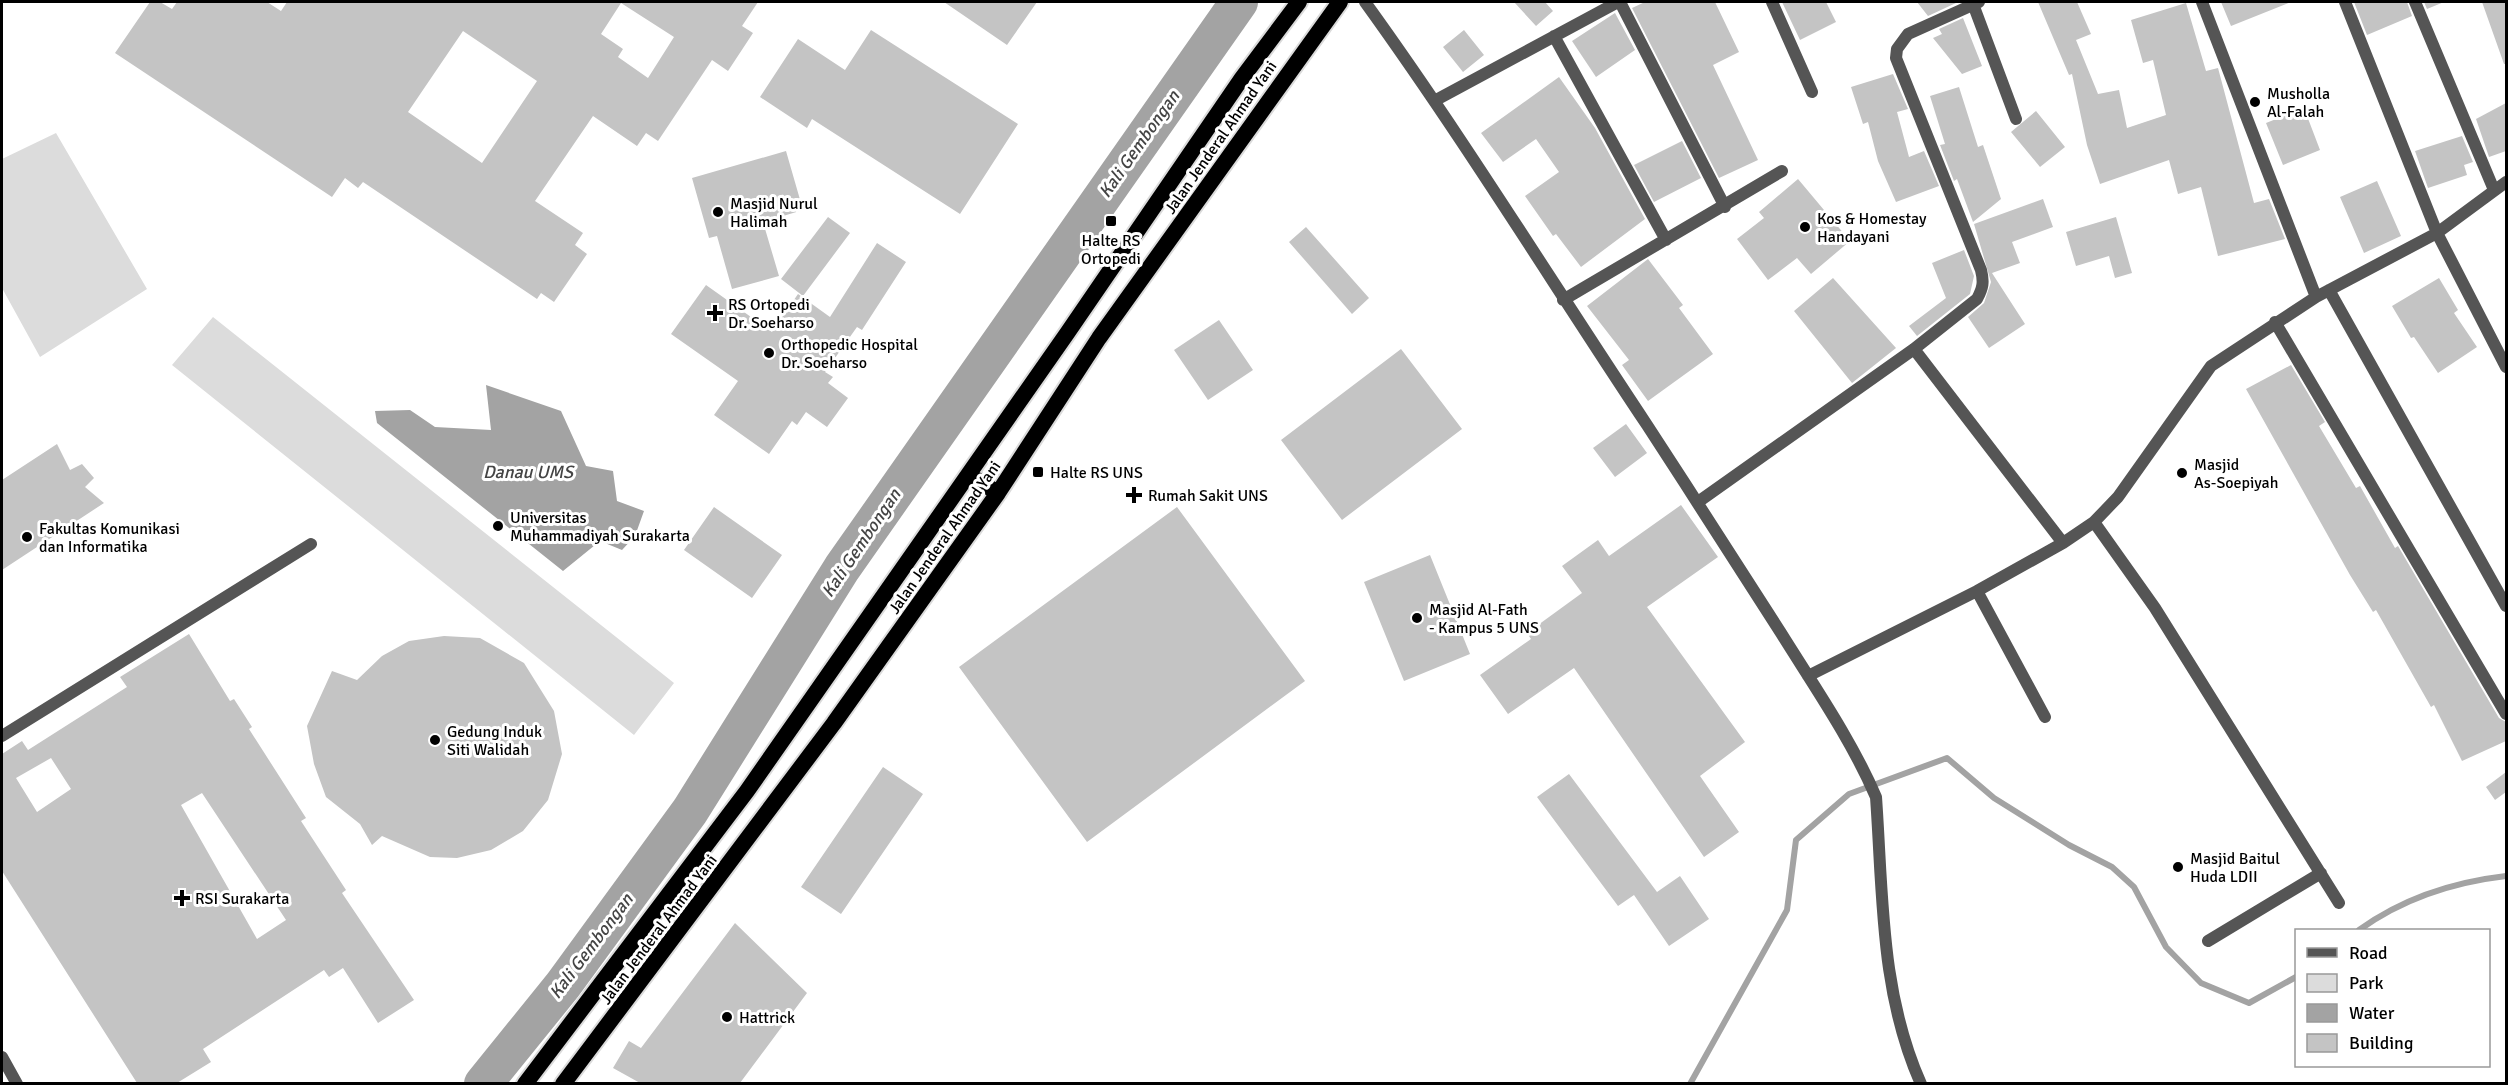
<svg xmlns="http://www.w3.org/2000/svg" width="2508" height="1085" viewBox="0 0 2508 1085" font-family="Signika,sans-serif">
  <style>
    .green { fill: #dcdcdc }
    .water { fill: #a3a3a3 }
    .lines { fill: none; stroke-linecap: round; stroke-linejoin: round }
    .stream { stroke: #a3a3a3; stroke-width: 6 }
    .river { stroke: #a3a3a3; stroke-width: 38 }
    .building { fill: #c4c4c4; fill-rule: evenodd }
    .trunk-casing { stroke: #dbdbdb; stroke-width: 20 }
    .minor { stroke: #555; stroke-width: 12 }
    .trunk { stroke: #000; stroke-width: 16 }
    .poi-dot { fill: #000; stroke: #fff; stroke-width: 2 }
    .labels { text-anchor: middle; stroke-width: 6; stroke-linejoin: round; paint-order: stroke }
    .poi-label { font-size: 16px; fill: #000; stroke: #fff; text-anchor: start }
    .street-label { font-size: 16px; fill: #000; stroke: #fff }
    .water-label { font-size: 18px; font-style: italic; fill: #444; stroke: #fff }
  </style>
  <rect width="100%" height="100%" fill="#fff"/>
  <path class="green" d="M56,133L147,289L40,357L2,288V159Z
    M213,317L674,683L634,735L172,365Z"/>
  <path class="water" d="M486,385L561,411L586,466L613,471L617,501L644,511L635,536L622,550L600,541L563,571L377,423L375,411L410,410L435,427L491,430Z"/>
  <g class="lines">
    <path class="stream" d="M2359,930C2402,899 2454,882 2506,876
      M1690,1084L1787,910L1796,840L1849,794L1947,758L1994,798L2069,845L2112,867L2134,887L2166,947L2201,983L2249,1003L2296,977"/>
    <path class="river" d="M483,1084L563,985L690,811L842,568L1239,2"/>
  </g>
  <path class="building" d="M150,2H160L172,9L177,2H267L281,11L287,2H758L742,26L753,33L728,71L712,60L658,141L646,133L637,146L593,116L535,201L583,233L575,245L587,254L554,302L541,293L537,299L363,182L358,188L345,178L332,197L115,53ZM621,3L674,37L648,78L618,57L623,49L601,34ZM463,31L537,81L482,163L408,112Z
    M944,2H1037L1007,45Z
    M1514,2H1545L1553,11L1536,26Z
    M1645,2H1715L1739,52L1713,65L1758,160L1719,178L1632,8Z
    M1782,2H1826L1836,22L1800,40Z
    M1917,2H1954L1956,3L1928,16Z
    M2038,2H2077L2091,34L2076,40L2098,94L2119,90L2127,128L2166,115L2153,60L2143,63L2131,20L2186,3L2206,71L2218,68L2254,203L2269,199L2285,239L2218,256L2201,187L2178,194L2169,160L2100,184L2087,145L2072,74L2069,75Z
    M2221,2H2291L2231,26Z
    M2354,2H2407L2412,16L2367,35Z
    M2424,2H2444L2427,9Z
    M2482,2H2506V64H2504Z
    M1615,13L1635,50L1596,77L1572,41Z
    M1963,18L1982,66L1962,74L1933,38L1942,34L1939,29Z
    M871,30L1018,124L960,214L812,119L807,128L760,97L798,39L845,70Z
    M1464,30L1484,55L1463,72L1443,47Z
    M1893,74L1908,109L1897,112L1909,157L1924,151L1939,186L1896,202L1878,161L1868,122L1863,124L1851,87Z
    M1559,77L1595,128L1645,219L1581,267L1556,234L1553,236L1525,196L1559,172L1536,139L1503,162L1481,133Z
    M1959,87L1978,147L1983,145L2001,199L1973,222L1957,179L1954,181L1940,145L1945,144L1930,96Z
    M2506,103V151L2489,157L2476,119Z
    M2304,108L2320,150L2283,165L2266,123Z
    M2036,111L2065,147L2040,167L2011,132Z
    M2462,136L2473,162L2464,165L2467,175L2428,188L2415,151Z
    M1682,141L1701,178L1654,202L1634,165Z
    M786,151L803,210L763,222L779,276L732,289L717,236L709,238L692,178Z
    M1798,179L1850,241L1811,274L1797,258L1768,280L1737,239L1764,218L1759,212Z
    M2377,181L2401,236L2364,253L2340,197Z
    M2043,199L2053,227L2012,242L2020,263L1992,273L2025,324L1989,348L1968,317L1984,303L1991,282L1974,224Z
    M828,217L850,233L803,296L781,279Z
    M2116,217L2132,273L2115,278L2109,256L2076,266L2066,232Z
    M1306,227L1369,298L1352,314L1289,242Z
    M877,243L906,262L862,330L857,327L825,372L833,377L828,383L848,398L827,427L806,412L797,425L792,421L769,454L714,415L738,381L671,334L706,285L772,332L798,294L830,317Z
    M1964,250L1974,276L1970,294L1917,336L1909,326L1946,298L1932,263Z
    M1648,259L1683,305L1679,308L1713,354L1648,401L1622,365L1629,360L1587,306Z
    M1833,278L1896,348L1852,383L1794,311Z
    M2439,278L2458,310L2454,313L2477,347L2438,373L2414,337L2411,338L2392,306Z
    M1219,320L1253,370L1208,400L1174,350Z
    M1401,349L1462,429L1342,520L1281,440Z
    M2291,365L2325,422L2319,426L2356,488L2360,486L2395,548L2398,546L2499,718L2506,722V741L2462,761L2434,705L2431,707L2376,610L2373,612L2350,575L2246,389Z
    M1626,424L1647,453L1615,477L1593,448Z
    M57,444L70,470L82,464L94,478L85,487L104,503L2,570V480Z
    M1681,505L1718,557L1647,607L1745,742L1700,776L1739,832L1704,857L1574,668L1508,714L1480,675L1531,639L1527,633L1582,593L1562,566L1598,540L1609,556Z
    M714,507L782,555L752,598L684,550Z
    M1177,507L1305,681L1087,842L959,667Z
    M1430,555L1470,654L1404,681L1364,582Z
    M189,634L230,701L234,699L252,727L249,729L306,818L301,821L346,890L342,893L414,1000L378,1023L343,968L329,977L324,970L203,1049L211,1062L177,1083H137L2,871V754L22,741L28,750L127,687L120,677ZM51,758L71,789L37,812L16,778ZM202,793L286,920L257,939L181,805Z
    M444,636L480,638L524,663L554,711L562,754L548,800L523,831L491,850L457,858L430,857L382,836L372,845L360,824L326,797L314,764L307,726L332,671L357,680L382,656L409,641Z
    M883,767L923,794L841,914L801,887Z
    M2506,772V792L2495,800L2486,787Z
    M1569,774L1657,892L1680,876L1709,919L1669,946L1634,895L1618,906L1537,797Z
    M735,923L807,993L740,1083H640L613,1068L629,1041L641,1048Z"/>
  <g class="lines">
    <defs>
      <path id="trunk" d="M969,475L998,493
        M525,1084L747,791L1068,332L1242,78L1299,2
        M563,1084L834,723L998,493L1099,338L1340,2"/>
    </defs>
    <use href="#trunk" class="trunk-casing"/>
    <path class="minor" d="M1365,2C1464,139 1553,284 1647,425C1692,494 1736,563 1781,633C1814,686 1851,739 1876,797C1883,895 1880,992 1921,1084
      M1620,2L1725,207
      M1772,2L1812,92
      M2202,2L2316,297
      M2345,2L2437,233L2506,367
      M2415,2L2494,190
      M1973,4L2016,119
      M1554,36L1666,240
      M1436,100L1618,2
      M2329,290L2506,606
      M1563,300L1782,171
      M2275,322L2506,714
      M1914,349L2063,543
      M1698,502L1914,349L1977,299C1983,288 1984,282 1981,270L1896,58L1897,49L1908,34L1979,2
      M2094,522L2155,608L2339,903
      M1977,591L2045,717
      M1808,676L1977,591L2063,543L2094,522L2118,497L2211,366L2316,297L2437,233L2506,182
      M2,736L311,544
      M2208,941L2321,873
      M2,1057L17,1084"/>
    <use href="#trunk" class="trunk"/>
  </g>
  <g class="poi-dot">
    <circle cx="2255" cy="102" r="6"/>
    <circle cx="718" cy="212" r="6"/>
    <rect x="1105" y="215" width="12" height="12" rx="3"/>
    <circle cx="1805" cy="227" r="6"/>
    <path d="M712 304h6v6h6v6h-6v6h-6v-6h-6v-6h6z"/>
    <circle cx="769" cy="353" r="6"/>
    <rect x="1032" y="466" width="12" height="12" rx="3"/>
    <circle cx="2182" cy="473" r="6"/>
    <path d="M1131 486h6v6h6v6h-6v6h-6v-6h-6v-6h6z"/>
    <circle cx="498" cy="526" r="6"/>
    <circle cx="27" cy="537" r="6"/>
    <circle cx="1417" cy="618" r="6"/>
    <circle cx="435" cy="740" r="6"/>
    <circle cx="2178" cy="867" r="6"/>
    <path d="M179 889h6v6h6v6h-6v6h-6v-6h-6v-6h6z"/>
    <circle cx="727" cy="1017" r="6"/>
  </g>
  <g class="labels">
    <g class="poi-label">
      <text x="2267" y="99">Musholla<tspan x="2267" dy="18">Al-Falah</tspan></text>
      <text x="730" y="209">Masjid Nurul<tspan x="730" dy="18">Halimah</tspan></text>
      <text x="1817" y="224">Kos &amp; Homestay<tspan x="1817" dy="18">Handayani</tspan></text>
      <text x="1111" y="246" text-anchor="middle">Halte RS<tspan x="1111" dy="18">Ortopedi</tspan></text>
      <text x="728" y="310">RS Ortopedi<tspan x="728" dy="18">Dr. Soeharso</tspan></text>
      <text x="781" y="350">Orthopedic Hospital<tspan x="781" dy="18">Dr. Soeharso</tspan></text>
      <text x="2194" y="470">Masjid<tspan x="2194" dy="18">As-Soepiyah</tspan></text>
      <text x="1050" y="478">Halte RS UNS</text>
      <text x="1148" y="501">Rumah Sakit UNS</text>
      <text x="510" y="523">Universitas<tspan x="510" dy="18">Muhammadiyah Surakarta</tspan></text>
      <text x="39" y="534">Fakultas Komunikasi<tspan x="39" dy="18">dan Informatika</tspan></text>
      <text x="1429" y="615">Masjid Al-Fath<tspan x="1429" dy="18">- Kampus 5 UNS</tspan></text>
      <text x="447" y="737">Gedung Induk<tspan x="447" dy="18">Siti Walidah</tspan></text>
      <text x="2190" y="864">Masjid Baitul<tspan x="2190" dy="18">Huda LDII</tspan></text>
      <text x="195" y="904">RSI Surakarta</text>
      <text x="739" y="1023">Hattrick</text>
    </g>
    <g class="street-label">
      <text transform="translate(1220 137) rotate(-55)" y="6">Jalan Jenderal Ahmad Yani</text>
      <text transform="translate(944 537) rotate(-55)" y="6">Jalan Jenderal Ahmad Yani</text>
      <text transform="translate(658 929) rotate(-53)" y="6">Jalan Jenderal Ahmad Yani</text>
    </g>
    <g class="water-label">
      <text transform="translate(1139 144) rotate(-55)" y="6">Kali Gembongan</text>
      <text x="528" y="478">Danau UMS</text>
      <text transform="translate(861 543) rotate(-56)" y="6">Kali Gembongan</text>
      <text transform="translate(591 946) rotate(-53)" y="6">Kali Gembongan</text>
    </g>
  </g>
  <rect width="2508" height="1085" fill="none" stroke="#000000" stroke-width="6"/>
  <rect x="2295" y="929" width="195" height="138" fill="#ffffff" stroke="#999999" stroke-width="1.5"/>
  <rect x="2307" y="948" width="30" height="9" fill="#555555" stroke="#999999" stroke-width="1.5"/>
  <text x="2349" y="959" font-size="18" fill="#000000">Road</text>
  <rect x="2307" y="974" width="30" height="18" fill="#dcdcdc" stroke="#999999" stroke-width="1.5"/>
  <text x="2349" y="989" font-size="18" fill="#000000">Park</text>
  <rect x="2307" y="1004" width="30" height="18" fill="#a3a3a3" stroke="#999999" stroke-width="1.5"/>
  <text x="2349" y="1019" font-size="18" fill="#000000">Water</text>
  <rect x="2307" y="1034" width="30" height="18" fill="#c4c4c4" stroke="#999999" stroke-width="1.5"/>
  <text x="2349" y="1049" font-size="18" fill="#000000">Building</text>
</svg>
